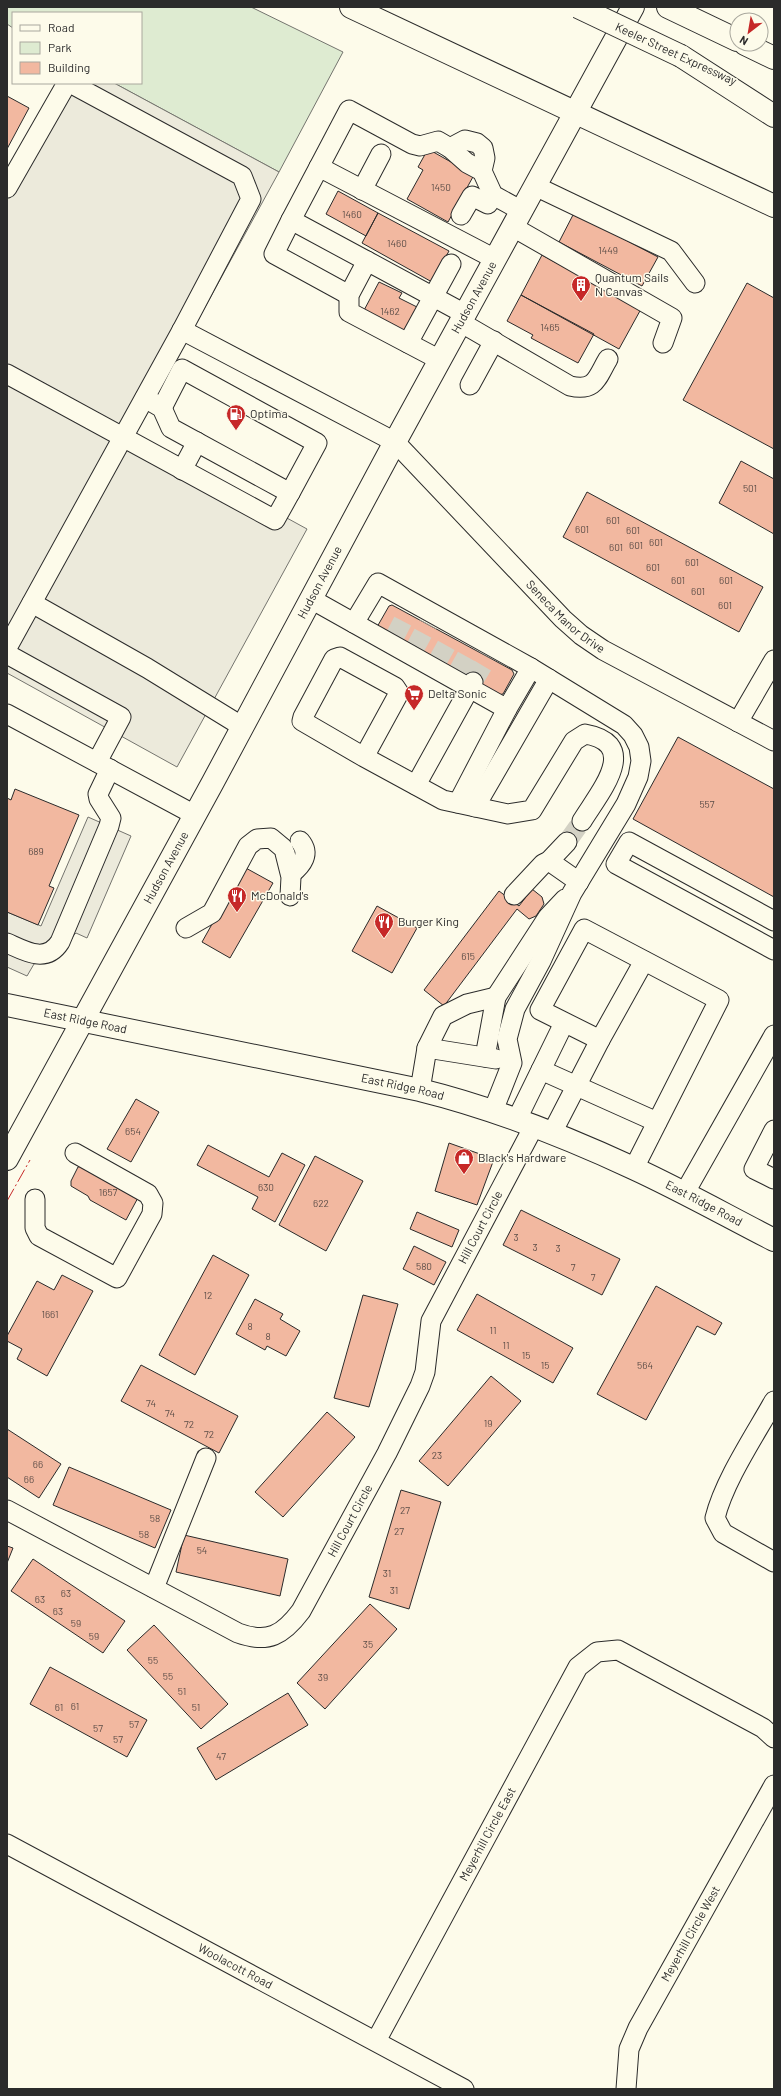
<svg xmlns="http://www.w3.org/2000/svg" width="781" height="2096" viewBox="0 0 781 2096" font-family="Barlow,sans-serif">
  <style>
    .green { fill: #deebd1; stroke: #74746e }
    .parking { fill: #eceadb; stroke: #74746e }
    .building { fill: #f2b8a0; stroke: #2b2b2b }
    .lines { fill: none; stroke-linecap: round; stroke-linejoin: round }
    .minor-tunnel { stroke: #d3d1c4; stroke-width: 19; stroke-dasharray: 19 10; stroke-linecap: butt }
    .minor-casing { stroke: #2b2b2b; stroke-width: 21 }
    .major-casing { stroke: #2b2b2b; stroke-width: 24 }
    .highway-casing { stroke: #2b2b2b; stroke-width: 24 }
    .minor { stroke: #fdfbea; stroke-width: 19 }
    .major { stroke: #fdfbea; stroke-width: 22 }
    .highway { stroke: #fdfbea; stroke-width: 22 }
    .highway-bridge-casing { stroke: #2b2b2b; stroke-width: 24; stroke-linecap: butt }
    .highway-bridge { stroke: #fdfbea; stroke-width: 22 }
    .power { stroke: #c62828; stroke-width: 1; stroke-dasharray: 14 3 2 3; stroke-linecap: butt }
    .labels { text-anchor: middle; stroke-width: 3; stroke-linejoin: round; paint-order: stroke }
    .number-label { font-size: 10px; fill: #5d4e48 }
    .street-label { font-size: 12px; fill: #2b2b2b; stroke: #fdfbea }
    .poi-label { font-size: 12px; fill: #2b2b2b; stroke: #fdfbea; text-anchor: start }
  </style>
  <rect width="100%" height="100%" fill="#fdfbea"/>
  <path class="green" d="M7,7H251L343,52L279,172L114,83H141V13H13V28L7,24Z"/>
  <path class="parking" d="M56,83H114L279,172L135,435L307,529L177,767L7,673V173Z
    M88,817L131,836L87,938L76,933L74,935L67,947L51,961L34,964L27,976L7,967V912L41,926Z"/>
  <path class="building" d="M7,96L29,108L7,149Z
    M428,149L474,175L448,222L407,199L423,170L418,167Z
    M338,191L378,213L366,236L326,214Z
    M378,213L449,251L432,282L362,243Z
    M574,213L658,257L642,286L559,242Z
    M542,255L641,309L619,349L521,295Z
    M379,282L402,293L399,298L419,308L404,336L362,314Z
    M747,283L774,298V449L683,400Z
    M521,295L594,334L578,363L531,338L533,335L507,321Z
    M741,461L774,479V534L719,503Z
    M587,492L763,587L739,632L563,537Z
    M392,605L512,670L514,674L503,694L498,695L377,627L389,606Z
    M678,737L774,789V897L633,819Z
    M15,789L79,815L49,886L54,888L38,925L7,912V798L11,800Z
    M244,867L273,883L230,958L202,942Z
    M532,889L542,897L544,904L536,916L529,919L517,909L444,1006L424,990L499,891L519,906Z
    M377,906L417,928L392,973L352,951Z
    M136,1099L159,1112L131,1162L107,1149Z
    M449,1143L494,1159L477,1205L435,1191Z
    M208,1145L269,1177L282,1153L305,1165L275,1222L252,1209L258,1197L197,1165Z
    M315,1156L363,1181L326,1251L279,1225Z
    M82,1166L140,1194L126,1220L90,1200L88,1196L71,1186V1181L78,1167Z
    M521,1210L620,1259L602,1295L503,1245Z
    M417,1212L459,1230L452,1247L410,1229Z
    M414,1246L446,1262L434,1285L403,1269Z
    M213,1255L249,1275L195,1375L159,1355Z
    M62,1275L93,1291L47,1376L17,1359L22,1349L7,1341V1336L37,1281L54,1290Z
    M656,1286L722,1323L715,1335L697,1326L646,1420L597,1394Z
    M477,1294L573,1348L553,1383L457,1330Z
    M363,1295L398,1304L369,1407L334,1398Z
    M255,1299L283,1314L280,1319L300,1331L286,1356L267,1346L265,1350L236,1334Z
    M141,1365L238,1416L219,1453L121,1401Z
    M491,1376L521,1401L448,1486L419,1461Z
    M327,1412L355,1437L283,1517L255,1492Z
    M7,1429L61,1464L39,1498L7,1477Z
    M69,1467L171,1510L155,1548L53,1505Z
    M401,1490L441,1502L409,1609L369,1597Z
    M184,1535L288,1559L280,1596L176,1572Z
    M7,1546L13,1548L7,1563Z
    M33,1559L125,1621L103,1653L11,1591Z
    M370,1604L397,1629L325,1709L297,1683Z
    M154,1625L228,1704L201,1729L127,1650Z
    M50,1667L147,1720L127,1757L30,1704Z
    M288,1693L308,1725L216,1780L197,1748Z"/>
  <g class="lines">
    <path class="minor-tunnel" d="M394,638L407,613
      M414,650L428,624
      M437,662L451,637
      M457,673L471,648
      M473,682L488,657
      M567,842L582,821"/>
    <defs>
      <g id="minor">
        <path d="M450,148L465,140L477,143L483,148L485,158L482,171"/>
        <path d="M319,167L349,110L412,144L420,146L438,141L450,148L467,163L482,171L493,195L522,211"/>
        <path d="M535,186L671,251L695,283"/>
        <path d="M7,188L67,83"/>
        <path d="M362,190L381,154"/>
        <path d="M461,215L472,196L488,204L493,195"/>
        <path d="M291,220L274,254L349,295"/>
        <path d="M513,227L672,318L663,343"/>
        <path d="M367,261L291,220L319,167L495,259"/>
        <path d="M460,322L570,386C596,392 597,377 608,359"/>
        <path id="s1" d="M182,330L395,442L563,619L581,635L603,650L774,741"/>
        <path d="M408,343L451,264"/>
        <path d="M440,360L349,312V295L367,261L465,314"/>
        <path d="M7,374L275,520L290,493L171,428L162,408L145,398"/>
        <path d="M470,385L494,341"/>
        <path d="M162,408L182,369L317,443L290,493"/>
        <path d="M182,470L197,442"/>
        <path d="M311,599L507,709L531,668"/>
        <path d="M32,603L147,668L243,727"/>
        <path d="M354,623L378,583L531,668L624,725L633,735L639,747L641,761L638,777L626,804L572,893L541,961L515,1009L507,1039L512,1063L493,1111"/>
        <path d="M7,648L182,330L251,199L242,176L70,83"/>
        <path d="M7,654L121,717L97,762"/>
        <path d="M7,714L195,815"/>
        <path d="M738,722L774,660"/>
        <path d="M364,757L399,693L395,687L340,657L334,659L303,717L302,721L364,757L443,800L508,814L532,810L574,741L585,734C642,744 599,793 582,821"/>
        <path d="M416,785L473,682"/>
        <path d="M458,803L507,709"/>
        <path d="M475,807L549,679"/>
        <path d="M285,853L291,877L290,896"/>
        <path d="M549,861L579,882"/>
        <path d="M291,874C302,865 311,854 300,841"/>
        <path d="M514,895L543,864L549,861L567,842"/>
        <path d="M774,921L629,842L616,864L774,950"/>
        <path d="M186,928L212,913L248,846L257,839L271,838L283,848"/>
        <path d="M7,943C25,951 46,964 60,942L109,826L111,818L99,799L98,794L110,769"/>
        <path d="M600,1040L644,961"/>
        <path d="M427,1048L443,1016L467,1004L496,997"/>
        <path d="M485,1057L496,997L548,917L565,899"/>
        <path d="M541,1070L657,1122"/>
        <path d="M420,1090L427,1048L496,1059"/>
        <path d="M517,1119L564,1023"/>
        <path d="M774,1130L754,1169L774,1179"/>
        <path d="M552,1133L600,1040L540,1010L584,929L719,1000L634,1168"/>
        <path d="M684,1194L774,1035"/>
        <path d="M35,1199V1228L39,1236L117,1278L152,1214L153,1203L148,1194L75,1153"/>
        <path d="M774,1401C755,1435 724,1481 715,1518L723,1533L774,1562"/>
        <path id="s2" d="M7,1510L238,1633C268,1644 283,1635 301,1611L387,1453L420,1386L425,1372L431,1321L534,1126"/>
        <path d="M154,1588L206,1458"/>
        <path id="s3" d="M7,1844L464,2089"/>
        <path id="s4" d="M376,2041L578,1667L597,1652L618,1650L763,1728L774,1738"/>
        <path id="s5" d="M626,2089L629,2049L638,2028L774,1785"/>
      </g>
      <g id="major">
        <path d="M351,7L774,206"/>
        <path id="s6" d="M7,1005L420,1090C493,1108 564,1136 633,1168C681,1190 727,1216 774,1240"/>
        <path id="s7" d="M7,1159L213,782L395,442L633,7"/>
      </g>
      <path id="highway" d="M668,7L737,40
        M745,44L774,58
        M681,56L774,116"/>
    </defs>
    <use href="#minor" class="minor-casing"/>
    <use href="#major" class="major-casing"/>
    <use href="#highway" class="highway-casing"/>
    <use href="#minor" class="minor"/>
    <use href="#major" class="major"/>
    <use href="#highway" class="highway"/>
    <defs>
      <path id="highway-bridge" d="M578,7L681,56"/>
    </defs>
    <use href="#highway-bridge" class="highway-bridge-casing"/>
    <use href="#highway-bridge" class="highway-bridge"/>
    <path class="power" d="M7,1201L30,1160"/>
  </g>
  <defs>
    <symbol id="building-pin" viewBox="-11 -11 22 30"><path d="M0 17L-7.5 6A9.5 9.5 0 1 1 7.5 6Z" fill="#c62828" stroke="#fdfbea"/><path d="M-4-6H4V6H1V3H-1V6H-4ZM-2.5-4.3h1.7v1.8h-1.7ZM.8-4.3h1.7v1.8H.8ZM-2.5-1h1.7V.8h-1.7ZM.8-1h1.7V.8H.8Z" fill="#fff"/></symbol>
    <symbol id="fuel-pin" viewBox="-11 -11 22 30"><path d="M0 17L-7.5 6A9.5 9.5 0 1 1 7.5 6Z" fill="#c62828" stroke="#fdfbea"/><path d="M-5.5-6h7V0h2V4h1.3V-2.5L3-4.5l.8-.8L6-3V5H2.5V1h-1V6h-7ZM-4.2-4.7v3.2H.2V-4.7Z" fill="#fff"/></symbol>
    <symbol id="supermarket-pin" viewBox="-11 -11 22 30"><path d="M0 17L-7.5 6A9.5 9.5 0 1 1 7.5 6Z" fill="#c62828" stroke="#fdfbea"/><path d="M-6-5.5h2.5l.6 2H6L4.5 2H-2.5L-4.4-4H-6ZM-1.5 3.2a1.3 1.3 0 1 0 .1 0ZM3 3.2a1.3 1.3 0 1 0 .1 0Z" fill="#fff"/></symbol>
    <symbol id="restaurant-pin" viewBox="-11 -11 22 30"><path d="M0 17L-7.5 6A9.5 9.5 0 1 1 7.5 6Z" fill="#c62828" stroke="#fdfbea"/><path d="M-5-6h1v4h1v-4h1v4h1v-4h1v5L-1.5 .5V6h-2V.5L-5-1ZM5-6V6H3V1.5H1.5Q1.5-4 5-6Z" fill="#fff"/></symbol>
    <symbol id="shop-pin" viewBox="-11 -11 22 30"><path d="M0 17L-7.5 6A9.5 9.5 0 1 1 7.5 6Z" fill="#c62828" stroke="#fdfbea"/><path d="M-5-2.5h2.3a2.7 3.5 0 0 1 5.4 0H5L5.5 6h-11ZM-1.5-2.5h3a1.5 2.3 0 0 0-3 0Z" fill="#fff"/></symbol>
  </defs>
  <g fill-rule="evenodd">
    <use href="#building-pin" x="570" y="274" width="22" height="30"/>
    <use href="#fuel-pin" x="225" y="403" width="22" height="30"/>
    <use href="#supermarket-pin" x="403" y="683" width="22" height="30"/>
    <use href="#restaurant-pin" x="226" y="885" width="22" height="30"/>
    <use href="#restaurant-pin" x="373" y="911" width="22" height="30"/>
    <use href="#shop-pin" x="453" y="1147" width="22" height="30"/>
  </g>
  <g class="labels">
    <g class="number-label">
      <text x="441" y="191">1450</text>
      <text x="352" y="218">1460</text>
      <text x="397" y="247">1460</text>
      <text x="608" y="254">1449</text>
      <text x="390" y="315">1462</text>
      <text x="550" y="331">1465</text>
      <text x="750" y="492">501</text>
      <text x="613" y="524">601</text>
      <text x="582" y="533">601</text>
      <text x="633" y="534">601</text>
      <text x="656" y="546">601</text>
      <text x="636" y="549">601</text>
      <text x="616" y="551">601</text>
      <text x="692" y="566">601</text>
      <text x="653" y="571">601</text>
      <text x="678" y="584">601</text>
      <text x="726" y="584">601</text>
      <text x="698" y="595">601</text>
      <text x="725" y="609">601</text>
      <text x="707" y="808">557</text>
      <text x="36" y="855">689</text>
      <text x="468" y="960">615</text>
      <text x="133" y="1135">654</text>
      <text x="266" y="1191">630</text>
      <text x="108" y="1196">1657</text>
      <text x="321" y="1207">622</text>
      <text x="516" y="1241">3</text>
      <text x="535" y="1251">3</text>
      <text x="558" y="1252">3</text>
      <text x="424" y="1270">580</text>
      <text x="573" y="1271">7</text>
      <text x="593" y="1281">7</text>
      <text x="208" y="1299">12</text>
      <text x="50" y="1318">1661</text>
      <text x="250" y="1330">8</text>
      <text x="493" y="1334">11</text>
      <text x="268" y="1340">8</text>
      <text x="506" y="1349">11</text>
      <text x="526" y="1359">15</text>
      <text x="545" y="1369">15</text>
      <text x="645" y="1369">564</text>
      <text x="151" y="1407">74</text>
      <text x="170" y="1417">74</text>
      <text x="488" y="1427">19</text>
      <text x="189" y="1428">72</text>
      <text x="209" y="1438">72</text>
      <text x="437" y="1459">23</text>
      <text x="38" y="1468">66</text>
      <text x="29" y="1483">66</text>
      <text x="405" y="1514">27</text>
      <text x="155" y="1522">58</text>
      <text x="399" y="1535">27</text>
      <text x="144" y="1538">58</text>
      <text x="202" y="1554">54</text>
      <text x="387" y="1577">31</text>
      <text x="394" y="1594">31</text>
      <text x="66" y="1597">63</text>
      <text x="40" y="1603">63</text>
      <text x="58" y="1615">63</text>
      <text x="76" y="1627">59</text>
      <text x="94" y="1640">59</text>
      <text x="368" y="1648">35</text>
      <text x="153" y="1664">55</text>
      <text x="168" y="1680">55</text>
      <text x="323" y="1681">39</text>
      <text x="182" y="1695">51</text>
      <text x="75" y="1710">61</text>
      <text x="59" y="1711">61</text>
      <text x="196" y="1711">51</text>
      <text x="134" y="1728">57</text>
      <text x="98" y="1732">57</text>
      <text x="118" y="1743">57</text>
      <text x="221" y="1760">47</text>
    </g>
    <g class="street-label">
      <text transform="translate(676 54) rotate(25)" y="4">Keeler Street Expressway</text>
      <text dy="4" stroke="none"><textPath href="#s7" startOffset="980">Hudson Avenue</textPath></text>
      <text dy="4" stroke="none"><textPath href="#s7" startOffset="656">Hudson Avenue</textPath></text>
      <text dy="4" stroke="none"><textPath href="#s1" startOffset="485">Seneca Manor Drive</textPath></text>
      <text dy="4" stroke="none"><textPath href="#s7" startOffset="332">Hudson Avenue</textPath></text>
      <text dy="4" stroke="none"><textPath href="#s6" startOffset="80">East Ridge Road</textPath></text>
      <text dy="4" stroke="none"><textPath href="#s6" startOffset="404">East Ridge Road</textPath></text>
      <text dy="4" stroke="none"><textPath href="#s6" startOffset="728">East Ridge Road</textPath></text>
      <text dy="4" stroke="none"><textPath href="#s2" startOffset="762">Hill Court Circle</textPath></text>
      <text dy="4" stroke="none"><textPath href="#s2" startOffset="438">Hill Court Circle</textPath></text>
      <text dy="4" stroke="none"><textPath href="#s4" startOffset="235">Meyerhill Circle East</textPath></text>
      <text dy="4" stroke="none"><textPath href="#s5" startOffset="171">Meyerhill Circle West</textPath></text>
      <text dy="4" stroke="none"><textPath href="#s3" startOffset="259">Woolacott Road</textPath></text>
    </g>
    <g class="poi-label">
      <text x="595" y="282">Quantum Sails<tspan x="595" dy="14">N Canvas</tspan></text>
      <text x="250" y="418">Optima</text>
      <text x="428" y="698">Delta Sonic</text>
      <text x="251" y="900">McDonald's</text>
      <text x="398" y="926">Burger King</text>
      <text x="478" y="1162">Black's Hardware</text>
    </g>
  </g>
  <rect width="781" height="2096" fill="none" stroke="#2b2b2b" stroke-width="16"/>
  <rect x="12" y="12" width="130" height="72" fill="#fdfbea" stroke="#a9a89e"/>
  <rect x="20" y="25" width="20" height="6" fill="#fdfbea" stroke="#a9a89e"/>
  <text x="48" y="32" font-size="12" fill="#2b2b2b">Road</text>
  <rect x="20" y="42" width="20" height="12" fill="#deebd1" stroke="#a9a89e"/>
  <text x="48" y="52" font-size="12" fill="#2b2b2b">Park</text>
  <rect x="20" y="62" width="20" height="12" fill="#f2b8a0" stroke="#a9a89e"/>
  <text x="48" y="72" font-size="12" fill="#2b2b2b">Building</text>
  <g transform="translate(749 32) rotate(211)"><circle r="19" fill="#fdfbea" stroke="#a9a89e"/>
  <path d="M0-3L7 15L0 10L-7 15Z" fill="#c62828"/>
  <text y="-6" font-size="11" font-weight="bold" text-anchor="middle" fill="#2b2b2b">N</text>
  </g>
</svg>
